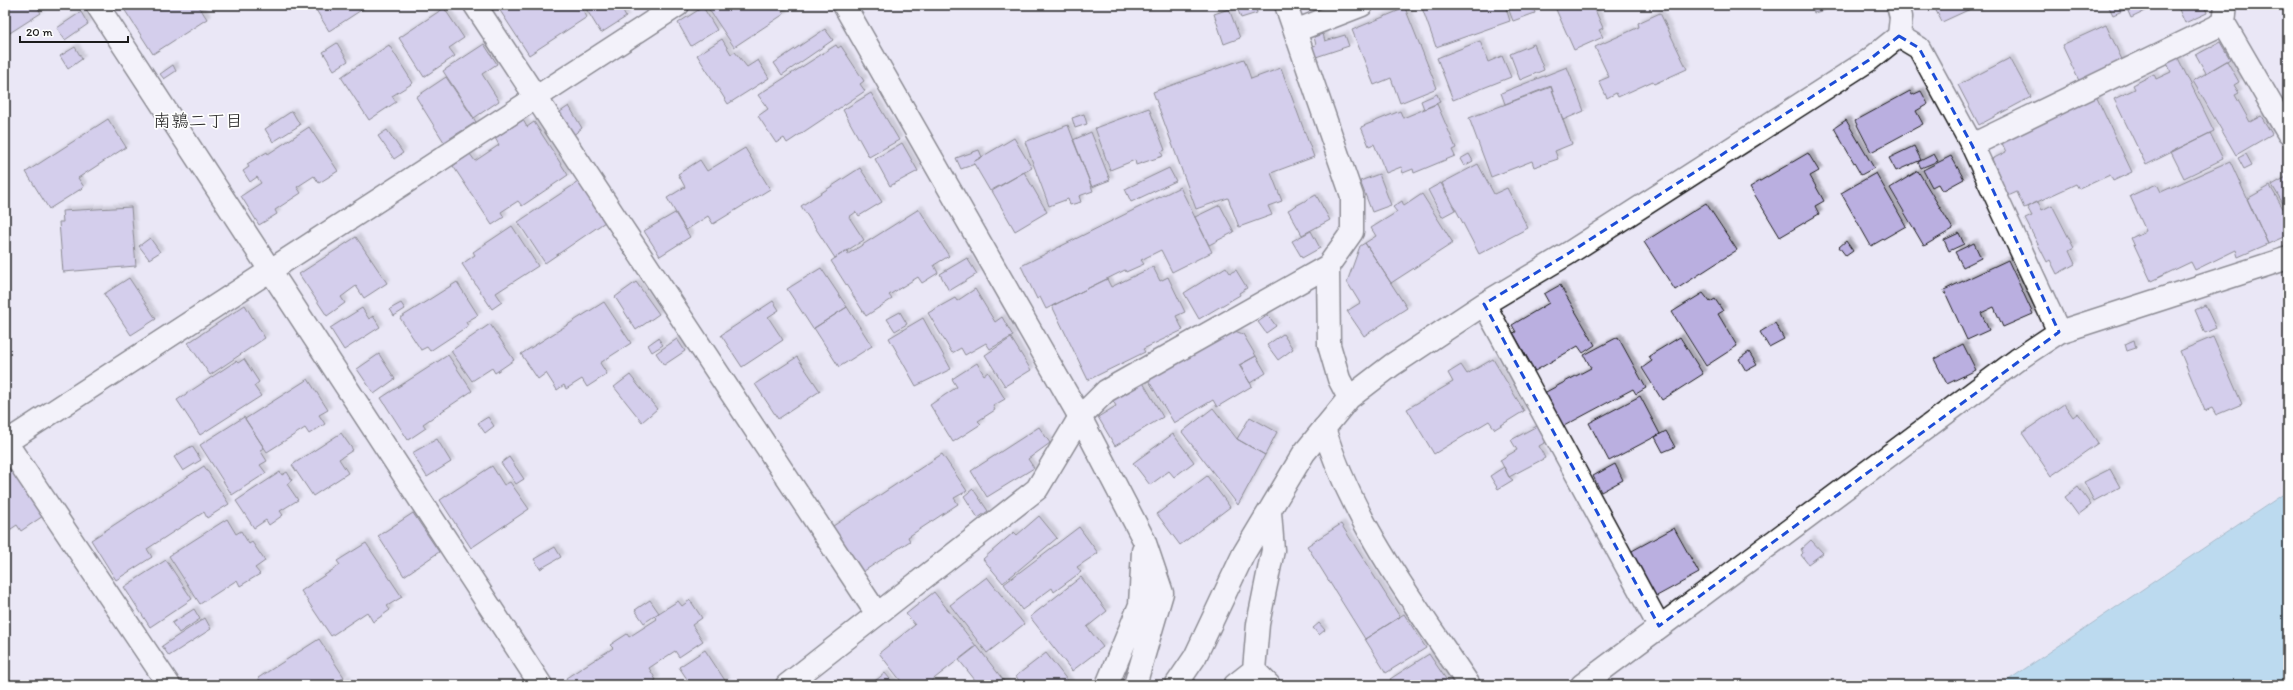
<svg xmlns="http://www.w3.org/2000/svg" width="2293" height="690" viewBox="0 0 2293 690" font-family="Itim,'Klee One',sans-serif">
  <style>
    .water { fill: #86cbe7; stroke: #5c8596 }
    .building { fill: #baafe0; stroke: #1c1c1c; filter: url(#shadow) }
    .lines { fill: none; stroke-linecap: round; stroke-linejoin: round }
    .street-casing { stroke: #1c1c1c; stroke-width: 25 }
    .secondary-casing { stroke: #1c1c1c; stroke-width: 25 }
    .street { stroke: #fff; stroke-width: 22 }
    .secondary { stroke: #fff; stroke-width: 22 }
    .marked { fill: none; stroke: #1d4ed8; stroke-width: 3; stroke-dasharray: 8 5; stroke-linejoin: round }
    .labels { text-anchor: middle; stroke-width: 3.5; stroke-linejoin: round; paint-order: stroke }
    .neighbourhood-label { font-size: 18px; fill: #1c1c1c; stroke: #fff }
  </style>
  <defs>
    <filter id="shadow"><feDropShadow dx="3.5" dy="-3.5" stdDeviation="1" flood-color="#0004"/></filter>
  </defs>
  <rect width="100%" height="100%" fill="#eae7f6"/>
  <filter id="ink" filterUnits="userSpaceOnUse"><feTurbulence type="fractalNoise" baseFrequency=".025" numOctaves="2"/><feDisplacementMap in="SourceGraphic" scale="8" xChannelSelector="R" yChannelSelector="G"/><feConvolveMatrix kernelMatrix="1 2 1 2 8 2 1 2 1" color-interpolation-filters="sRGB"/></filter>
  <g filter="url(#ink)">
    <path class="water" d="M2288,491V685H2001Z"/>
    <path class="building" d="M5,5H36L41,13L5,36Z
      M131,5H198L207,19L153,54L124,9Z
      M313,5H369L329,31Z
      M498,5H588L582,9L587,17L529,55L497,6Z
      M588,5H619L626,17L601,33L585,7Z
      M706,5H782L779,7L784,14L734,47Z
      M1236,5H1255L1257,13L1241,18Z
      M1421,5H1505L1510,21L1436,47Z
      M1507,5H1532L1535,13L1513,21Z
      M1554,5H1593L1603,28L1599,30L1603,37L1574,50Z
      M1812,5H1842L1814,13Z
      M1933,5H1979L1942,22Z
      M2108,5H2158L2131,18L2127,9L2113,15Z
      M2177,5H2204L2207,13L2185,23Z
      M2283,5H2288V13Z
      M703,7L717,30L691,46L678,23Z
      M444,8L464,38L449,48L455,56L424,77L399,38Z
      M1405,8L1437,88L1400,103L1391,78L1374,85L1352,30Z
      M1229,9L1240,38L1224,44L1214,14Z
      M81,12L88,24L65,40L57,28Z
      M1660,13L1687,69L1654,84L1653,81L1618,97L1616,93L1607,98L1599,81L1609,77L1595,47L1639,27L1638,23Z
      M2106,25L2124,64L2081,85L2062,45Z
      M825,29L833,40L782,75L774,63Z
      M1323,34L1325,41L1345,35L1349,46L1316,57L1312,46L1316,45L1314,37Z
      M722,39L731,54L735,52L747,67L758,60L769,78L728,104L697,55Z
      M1480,41L1488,62L1502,56L1511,77L1453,100L1437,58Z
      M2220,42L2230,59L2206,73L2196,55Z
      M337,43L348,61L334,70L323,52Z
      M484,44L497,64L482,74L499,101L474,118L443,71Z
      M1534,44L1544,70L1520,80L1510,54Z
      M389,45L413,83L392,96L396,102L369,120L341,77Z
      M836,45L838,48L841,46L864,81L860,84L865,91L787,143L784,138L776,143L758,116L768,109L758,95Z
      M75,47L82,59L68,69L60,56Z
      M2010,58L2031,97L1979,125L1958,85Z
      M2178,58L2214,131L2146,165L2114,99L2135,89L2133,85L2154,74L2156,79L2171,72L2167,63Z
      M1244,59L1251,79L1281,68L1314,157L1271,173L1282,201L1268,206L1272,215L1239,227L1228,198L1196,209L1153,92Z
      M2227,61L2239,82L2234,85L2239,93L2235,95L2250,122L2261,116L2272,134L2236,155L2193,81Z
      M173,65L176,71L164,79L160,74Z
      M1567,67L1584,111L1563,120L1551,86L1505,104L1501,93Z
      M446,77L476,122L444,142L416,97Z
      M1551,87L1572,144L1555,151L1558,159L1534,167L1532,161L1491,177L1469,118Z
      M1910,91L1912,95L1921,91L1928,104L1916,111L1923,124L1871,152L1855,121Z
      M871,93L899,140L869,157L843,110Z
      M1437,94L1440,102L1424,109L1421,101Z
      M2096,96L2132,172L2113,181L2110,175L2079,189L2076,184L2024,208L2017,192L2008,196L1992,159L2006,152L2001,141Z
      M1437,104L1456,148L1452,150L1455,156L1414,173L1413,169L1403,173L1401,167L1386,173L1374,144L1369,146L1361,127L1400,111L1403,118Z
      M569,106L582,128L572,136L557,114Z
      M1149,108L1165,150L1161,152L1163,156L1136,165L1135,160L1110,170L1095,128Z
      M292,111L300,125L273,142L265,129Z
      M1084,114L1087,124L1075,128L1072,118Z
      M108,119L126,147L78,178L84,187L49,209L26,172Z
      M523,120L527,127L534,122L568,175L522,206L518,201L501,212L504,217L492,225L453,166L470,154L475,161L499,145L495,138Z
      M1846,120L1874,168L1861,175L1834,128Z
      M1068,125L1093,191L1079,196L1081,202L1070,205L1068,199L1049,206L1025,142Z
      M309,127L338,171L319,183L314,176L297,187L301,193L275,210L277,214L259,225L241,196L261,183L257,177L250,182L243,171L249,167L247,164L267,152L268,154Z
      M387,130L403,153L394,159L378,136Z
      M1091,132L1110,180L1092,187L1073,140Z
      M2210,133L2223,159L2184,178L2171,152Z
      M1014,138L1032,168L990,191L973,162Z
      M902,143L918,171L890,186L875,159Z
      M1914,146L1921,160L1896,171L1889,158Z
      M745,148L770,189L713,224L708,216L686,230L667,198L685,187L678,174L700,160L707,171Z
      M979,150L982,157L973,162L975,164L961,169L956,158Z
      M1808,153L1819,171L1810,176L1824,201L1815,206L1819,214L1780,237L1750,187Z
      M1469,154L1473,161L1464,166L1460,159Z
      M1934,154L1938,161L1921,168L1918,162Z
      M2246,154L2252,165L2244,169L2238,158Z
      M1951,156L1964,179L1942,191L1938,184L1932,187L1923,170Z
      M2230,161L2268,244L2238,257L2236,250L2195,270L2191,262L2151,281L2131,238L2146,231L2130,196L2157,184L2161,192Z
      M1478,164L1494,194L1507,188L1528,228L1479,254L1442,183Z
      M860,168L882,202L859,216L856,212L849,217L864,240L835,258L801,206Z
      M1169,168L1176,181L1131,202L1125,189Z
      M1918,171L1953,229L1924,246L1890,188Z
      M1024,172L1047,212L1015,231L992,191Z
      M1876,173L1906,226L1871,246L1841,193Z
      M1379,174L1391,205L1372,212L1360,181Z
      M2288,176V212L2272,185Z
      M578,182L605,222L545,263L518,222Z
      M1441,183L1455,210L1442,217L1428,190Z
      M2270,186L2288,217V235L2268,244L2247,199Z
      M1180,187L1212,252L1172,272L1161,250L1141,260L1144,264L1126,272L1125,270L1046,309L1040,297L1037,299L1021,266Z
      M1422,194L1453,243L1391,283L1365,243L1376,236L1371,228L1397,212L1393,207L1402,201L1404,206Z
      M1316,195L1330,220L1302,235L1288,210Z
      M2038,202L2042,210L2052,205L2074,248L2069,251L2075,264L2057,274L2050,260L2047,262L2025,219L2032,216L2027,207Z
      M1706,203L1737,250L1675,290L1644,242Z
      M1220,205L1234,232L1209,245L1195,217Z
      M131,207L136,266L63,272L59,222H63L62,211Z
      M919,209L949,256L934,265L938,273L922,283L918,277L889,295L892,299L866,316L831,261L847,250L848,254Z
      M675,213L690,237L660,256L644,231Z
      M512,226L538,266L496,293L502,302L492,309L462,264L475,255L473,252Z
      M1311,231L1320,248L1302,258L1292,241Z
      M1959,233L1964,244L1949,251L1944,240Z
      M356,237L387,283L364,298L356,286L341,297L345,303L327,316L299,274Z
      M150,238L160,252L149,259L139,246Z
      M1846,241L1853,251L1846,256L1839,247Z
      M1365,243L1407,308L1364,336L1347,311L1360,303L1347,282L1360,246Z
      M1974,243L1981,258L1963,267L1955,252Z
      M967,258L977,274L949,291L940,274Z
      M2008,260L2033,314L2003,327L1994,307L1981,313L1989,330L1967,340L1944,290Z
      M1153,267L1160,281L1168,277L1185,312L1176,316L1183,330L1143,349L1145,352L1088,380L1052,306L1107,279L1111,287Z
      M1226,267L1230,273L1236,270L1247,288L1239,293L1240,295L1199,319L1184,293Z
      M821,268L847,307L813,329L787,289Z
      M129,278L156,319L131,335L104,294Z
      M457,282L478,315L466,322L468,326L430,351L427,347L421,350L400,318Z
      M636,282L659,314L636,330L615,297Z
      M1560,285L1595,345L1583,353L1578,346L1535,371L1513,333L1516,332L1512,325L1549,303L1544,294Z
      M975,289L995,322L1002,317L1013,336L990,349L986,343L965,355L961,348L952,353L928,313L955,298L957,301Z
      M1703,293L1710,302L1715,299L1723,311L1718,314L1737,346L1706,366L1672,312Z
      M773,301L779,310L768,317L783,340L742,367L721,335Z
      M604,302L631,343L600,363L607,374L587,387L582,379L566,389L564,385L557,390L546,373L538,379L521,354Z
      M401,303L405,309L394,316L390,309Z
      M245,305L265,338L210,375L188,343Z
      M2205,305L2216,328L2205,333L2195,310Z
      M847,307L872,346L839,367L814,328Z
      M362,308L369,319L373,316L380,327L344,350L330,328Z
      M900,312L907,324L895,331L887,319Z
      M1268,315L1276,326L1266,333L1258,322Z
      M923,318L951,369L916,386L889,338Z
      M1775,323L1784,339L1769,347L1760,332Z
      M490,324L514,360L495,373L492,368L472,381L451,351Z
      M1229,329L1243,334L1256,356L1239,365L1252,386L1217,407L1213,400L1174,423L1147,378Z
      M1283,334L1293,349L1278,360L1267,345Z
      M1618,337L1646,388L1636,394L1633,389L1562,427L1544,393L1591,368L1584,355Z
      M1680,337L1703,374L1662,400L1642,368L1652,361L1649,356Z
      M2213,337L2242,404L2216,415L2212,408L2205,411L2180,351Z
      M658,338L663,345L652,352L648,345Z
      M1011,338L1031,370L1005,386L985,355Z
      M677,339L685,351L664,365L656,353Z
      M2134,340L2136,348L2127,351L2125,344Z
      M1963,344L1976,370L1947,384L1934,359Z
      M1749,352L1757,365L1746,371L1739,359Z
      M379,354L395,379L374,394L357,369Z
      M448,355L472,391L423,424L426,428L408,440L381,398Z
      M1256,356L1266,373L1250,383L1240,365Z
      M797,357L820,391L778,419L755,384Z
      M244,359L259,382L254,386L261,396L200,435L177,400L236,361L238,363Z
      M1493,359L1524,411L1495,429L1489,421L1434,454L1407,409L1453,382L1448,373L1461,365L1467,374Z
      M977,363L984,375L988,372L1005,399L993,406L995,410L978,421L981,424L953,442L930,405L957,387L952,379Z
      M630,375L657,409L642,422L614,387Z
      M308,379L328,410L319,415L325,424L309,434L305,428L267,452L245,419Z
      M1142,381L1163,417L1115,446L1098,417L1116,406L1112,399Z
      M1640,396L1660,434L1609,461L1589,423Z
      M2064,404L2073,417L2078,413L2098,443L2051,476L2022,433Z
      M1213,408L1237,439L1265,455L1238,505L1182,432Z
      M244,417L264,448L260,450L267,461L260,465L266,473L232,495L200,445Z
      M488,417L494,426L485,433L478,423Z
      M1250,417L1277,432L1265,455L1237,439Z
      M1537,426L1546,442L1539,446L1545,458L1509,477L1500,460L1517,450L1511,440Z
      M1039,427L1050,443L1028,459L1034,468L987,497L971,471Z
      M1666,431L1675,447L1663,452L1655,437Z
      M341,433L353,450L339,459L348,473L313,496L292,465Z
      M1173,434L1194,462L1174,477L1169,471L1150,485L1133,463Z
      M437,439L451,462L427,477L412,453Z
      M192,446L201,460L183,471L174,457Z
      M942,454L967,491L954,498L958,504L908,537L910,541L861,573L830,528Z
      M509,457L524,479L516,484L501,463Z
      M1615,464L1623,480L1601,492L1593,476Z
      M10,466L43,516L21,531L17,525L5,533V470Z
      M204,466L229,504L207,518L204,512L147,549L152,557L116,580L91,540Z
      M492,466L504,485L510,482L529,509L471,548L440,500Z
      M1504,467L1509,477L1513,480L1498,489L1490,476Z
      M2110,469L2120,487L2094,501L2084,482Z
      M280,472L282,475L287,472L292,480L287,484L298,500L280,511L283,515L269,525L266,520L254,528L236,501Z
      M1207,476L1230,507L1180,545L1157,514Z
      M2078,487L2091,505L2078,515L2065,497Z
      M973,489L988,511L978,518L964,496Z
      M413,513L439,552L404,576L378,536Z
      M1039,516L1057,538L1003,583L983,559L1014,532L1017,535Z
      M227,519L236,534L241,531L249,544L252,542L265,561L255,568L260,574L240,586L237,580L200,604L169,556Z
      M1341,524L1400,617L1365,639L1307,546Z
      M1079,527L1098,553L1077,567L1081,572L1054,592L1052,588L1022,610L1004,584Z
      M1674,528L1699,573L1655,597L1630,552Z
      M1811,540L1823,553L1808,564L1801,555L1803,553L1801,549Z
      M366,543L402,597L387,606L390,610L373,622L367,612L331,636L301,591L340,565L337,561Z
      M555,547L561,557L540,569L534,559Z
      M166,560L192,599L150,627L124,587Z
      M987,577L1024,624L987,653L950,605Z
      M1081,577L1107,611L1087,627L1103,647L1072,671L1030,617Z
      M934,592L976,646L926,685H904L879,653L915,625L906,614Z
      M650,600L659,613L644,623L635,610Z
      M690,600L702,618L692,625L703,641L679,657L675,651L649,668L656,680L648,685H570L566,678L613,648L610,645L627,634L629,637L657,619L654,616L678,601L682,606Z
      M194,609L200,619L179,633L172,623Z
      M1404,614L1426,648L1386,673L1365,639Z
      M205,618L211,629L169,656L162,646Z
      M1319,623L1325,630L1319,635L1313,628Z
      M319,639L344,677L334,685H263L258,678Z
      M977,646L1007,685H979L959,660Z
      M705,650L728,685H691L679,667Z
      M1046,653L1071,685H1018L1020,683L1016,676Z
      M1429,654L1450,685H1394L1390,679Z
      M885,673L895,685H870Z
      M346,679L350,685H340L339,683Z"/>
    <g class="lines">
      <defs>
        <path id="street" d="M97,5L541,685
          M475,5L877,614
          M2224,23L2226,5
          M1295,31L1362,5
          M1899,36L1919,48L1972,145L2059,332
          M1972,145L2224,23L2288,133
          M1328,266L1329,345L1339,379L1349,398
          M1484,304L1659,626
          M1080,417L1144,540L1162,593L1135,685
          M1324,428C1352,522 1415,604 1469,685
          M5,441L169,685
          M5,443L678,5
          M787,685L1037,489L1080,417L1106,391L1328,266L1352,232V196L1286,5
          M1107,685L1140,605L1143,551
          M1176,685L1195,657L1243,555L1304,453L1349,398L1392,365L1484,304L1569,253L1869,60L1899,36L1901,17L1898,5
          M1235,685L1254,670L1258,624L1273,550L1270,512
          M1582,685L2017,360L2059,332L2288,258"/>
        <path id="secondary" d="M844,5L1080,417
          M1254,670L1269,685"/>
      </defs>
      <use href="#street" class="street-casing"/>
      <use href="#secondary" class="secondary-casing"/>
      <use href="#street" class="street"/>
      <use href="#secondary" class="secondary"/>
    </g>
  </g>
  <path d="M0 0H2293V690H0ZM1899,36L1919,48L1972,145L2059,332L1659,626L1484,304L1569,253L1869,60Z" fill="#eae7f6" fill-opacity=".55" fill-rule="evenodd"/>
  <path class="marked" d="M1899,36L1919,48L1972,145L2059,332L1659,626L1484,304L1569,253L1869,60Z"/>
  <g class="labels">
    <g class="neighbourhood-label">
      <text x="198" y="127">南鶉二丁目</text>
    </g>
  </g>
  <rect width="2293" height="690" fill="none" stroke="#fff" stroke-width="20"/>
  <rect x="10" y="10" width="2273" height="670" fill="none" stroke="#1c1c1c" stroke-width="1.5" filter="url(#ink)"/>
  <path d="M20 36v6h108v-6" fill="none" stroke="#1c1c1c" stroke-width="2"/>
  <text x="26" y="36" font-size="12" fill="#1c1c1c" stroke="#ffffff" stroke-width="3" paint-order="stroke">20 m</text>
</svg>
